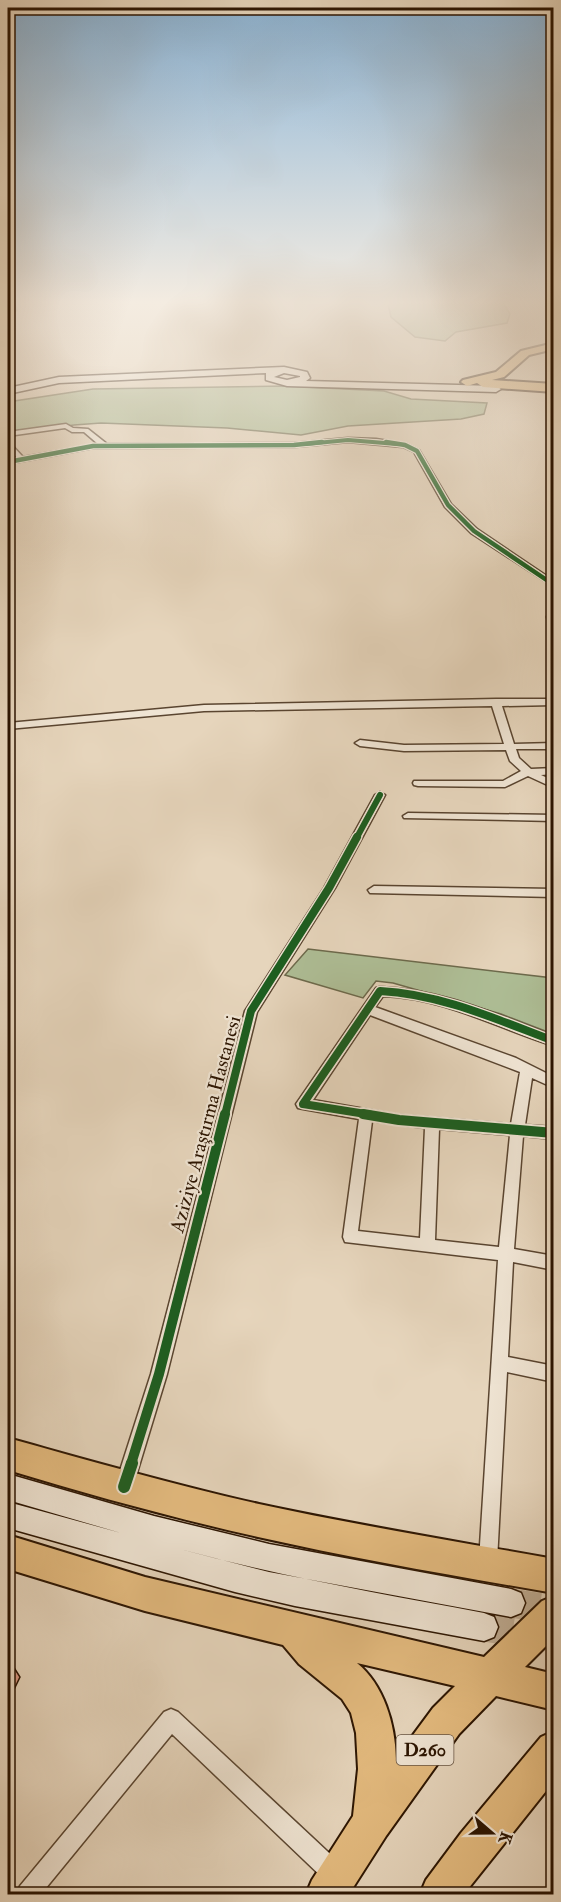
<svg xmlns="http://www.w3.org/2000/svg" width="561" height="1902" viewBox="0 0 561 1902" font-family="'IM FELL Double Pica',serif">
  <style>
    .green { fill: #aebe96; stroke: #6d6a4c; stroke-width: 1.5 }
    .building { fill: #d99883; stroke: #2c1502; stroke-width: 1.5 }
    .lines { fill: none; stroke-linecap: round; stroke-linejoin: round }
    .secondary-tunnel { stroke: #c1af97; stroke-width: 29; stroke-dasharray: 29 14; stroke-linecap: butt }
    .street-casing { stroke: #5a4530; stroke-width: 3 }
    .secondary-casing { stroke: #2c1502; stroke-width: 3 }
    .highway-casing { stroke: #2c1502; stroke-width: 4 }
    .street { fill: #efe4d3; fill-rule: evenodd }
    .secondary { fill: #efe4d3; fill-rule: evenodd }
    .highway { fill: #e3ba7e; fill-rule: evenodd }
    .cycleway-far5-casing { stroke: #efe4d3; stroke-width: 6 }
    .cycleway-far4-casing { stroke: #efe4d3; stroke-width: 7 }
    .cycleway-far3-casing { stroke: #efe4d3; stroke-width: 9 }
    .cycleway-far2-casing { stroke: #efe4d3; stroke-width: 11 }
    .cycleway-far1-casing { stroke: #efe4d3; stroke-width: 14 }
    .cycleway-casing { stroke: #efe4d3; stroke-width: 16 }
    .cycleway-far5 { stroke: #1b5e20; stroke-width: 4 }
    .cycleway-far4 { stroke: #1b5e20; stroke-width: 4.5 }
    .cycleway-far3 { stroke: #1b5e20; stroke-width: 6 }
    .cycleway-far2 { stroke: #1b5e20; stroke-width: 8 }
    .cycleway-far1 { stroke: #1b5e20; stroke-width: 10 }
    .cycleway { stroke: #1b5e20; stroke-width: 12 }
    .labels { text-anchor: middle; stroke-width: 4.5; stroke-linejoin: round; paint-order: stroke }
    .shield { fill: #efe4d3; stroke: #665341; stroke-width: 1.5 }
    .shield-label { font-size: 18px; font-weight: bold; fill: #2c1502 }
    .street-label { font-size: 20px; fill: #2c1502; stroke: #efe4d3 }
  </style>
  <rect width="100%" height="100%" fill="#e6d5bc"/>
  <filter id="stains"><feTurbulence type="fractalNoise" baseFrequency=".00333" numOctaves="4"/><feColorMatrix values="0 0 0 0 .2 0 0 0 0 .09 0 0 0 0 .02 0 0 0 .5 -.17"/></filter>
  <radialGradient id="worn" r=".72"><stop offset=".6" stop-color="#630" stop-opacity="0"/><stop offset="1" stop-color="#630" stop-opacity=".3"/></radialGradient>
  <path class="green" d="M388,304H504L510,314L507,323L456,332L445,341L415,337L391,317Z
    M284,386L384,391L411,399L487,403L484,414L461,419L348,426L301,435L227,428L101,423L74,425L8,434V402L93,389Z
    M308,949L553,978V1034L501,1014L393,983L376,981L363,998L285,975Z"/>
  <path class="building" d="M8,1658L20,1677L8,1702Z"/>
  <g class="lines">
    <path class="secondary-tunnel" d="M511,1603L554,1610
      M484,1627L535,1635"/>
    <defs>
      <path id="street" d="M9,304H15L16,310L8,315Z
        M66,424L73,428L88,429L107,444L294,443L348,438L376,439L407,444L419,450L451,504L477,529L554,581V587L471,533L445,507L414,452L403,447L348,442L294,447L93,448L8,464V460L17,458L8,447V441L23,457L98,444L84,432H72L65,428L8,436V432Z
        M551,603H554V631L550,629L547,617Z
        M496,699H554V705L502,706L514,744L554,743V749H516L519,758L531,769L554,768V774L541,775L554,781V788L528,776L505,787L418,786L414,785L413,783L414,781H503L521,771L510,761L506,750L404,751L360,746L355,743L360,740L404,745L504,744L492,706L204,711L8,729V723L204,705Z
        M380,792L385,795L335,888L257,1012L167,1374L133,1486L130,1492L124,1495L118,1492L115,1486L151,1374L245,1011L324,888L375,795Z
        M408,813L554,815V821L404,818L403,816Z
        M374,886L554,889V897L370,893L368,890Z
        M380,987C441,989 497,1015 554,1036V1046C497,1028 444,998 383,996L375,1007L516,1058L554,1077V1088L532,1078L525,1125L554,1127V1139L523,1136L514,1249L554,1256V1270L513,1262L508,1357L554,1366V1382L507,1372L497,1561L494,1567L488,1570L482,1567L479,1561L498,1260L345,1242L343,1237L359,1119L303,1109L298,1108L296,1104L376,988ZM370,1015L520,1072L511,1124L399,1115L313,1100ZM372,1121L425,1128L420,1238L358,1231ZM439,1129L510,1135L499,1247L435,1240Z
        M171,1709L178,1712L342,1865L345,1873L342,1881L334,1884L326,1881L172,1734L41,1894H17L20,1886L164,1712Z"/>
      <path id="secondary" d="M284,367L307,372L310,378L306,381L496,386L501,389L496,392L287,386L266,380V373L59,383L8,394V388L59,377ZM284,373L300,376V377L287,380L274,377Z
        M8,1474L154,1516L269,1544L511,1589L521,1593L525,1603L521,1613L511,1617L269,1572L176,1548C278,1576 381,1594 484,1613L494,1617L498,1627L494,1637L484,1641L295,1606L235,1592L8,1528V1502L121,1533L8,1500Z"/>
      <path id="highway" d="M554,343V349L529,355L504,377L492,380L554,384V392L483,387L477,383L467,386L461,382L463,380L496,372L521,351Z
        M8,1438C91,1461 174,1485 259,1504C356,1525 455,1541 554,1559V1593C455,1576 356,1559 258,1537C174,1518 90,1495 8,1470Z
        M8,1535L145,1577L484,1657L542,1601L554,1596V1638L525,1667L554,1674V1710L496,1696L459,1734L386,1836L349,1894H306L312,1880L353,1816L358,1769L356,1733L351,1713L342,1699L299,1664L283,1645L145,1611L8,1569ZM357,1663L455,1686L433,1708L396,1758C395,1724 384,1685 357,1663Z
        M554,1731V1781L464,1894H420L426,1880L461,1833L541,1737Z"/>
    </defs>
    <use href="#street" class="street-casing"/>
    <use href="#secondary" class="secondary-casing"/>
    <use href="#highway" class="highway-casing"/>
    <use href="#street" class="street"/>
    <use href="#secondary" class="secondary"/>
    <use href="#highway" class="highway"/>
    <defs>
      <path id="cycleway-far5" d="M306,444L348,440L397,444"/>
      <path id="cycleway-far4" d="M386,442L405,445L417,451L448,505L474,531L554,585
        M8,462L93,446L294,445L322,442"/>
      <path id="cycleway-far3" d="M356,839L380,795"/>
      <path id="cycleway-far2" d="M225,1115L251,1011L329,888L357,837
        M372,1115L303,1104L380,991C441,994 498,1020 554,1041"/>
      <path id="cycleway-far1" d="M363,1114L399,1120L554,1133
        M131,1464L159,1374L225,1114"/>
      <path id="cycleway" d="M124,1487L132,1463"/>
    </defs>
    <use href="#cycleway-far5" class="cycleway-far5-casing"/>
    <use href="#cycleway-far4" class="cycleway-far4-casing"/>
    <use href="#cycleway-far3" class="cycleway-far3-casing"/>
    <use href="#cycleway-far2" class="cycleway-far2-casing"/>
    <use href="#cycleway-far1" class="cycleway-far1-casing"/>
    <use href="#cycleway" class="cycleway-casing"/>
    <use href="#cycleway-far5" class="cycleway-far5"/>
    <use href="#cycleway-far4" class="cycleway-far4"/>
    <use href="#cycleway-far3" class="cycleway-far3"/>
    <use href="#cycleway-far2" class="cycleway-far2"/>
    <use href="#cycleway-far1" class="cycleway-far1"/>
    <use href="#cycleway" class="cycleway"/>
  </g>
  <linearGradient id="sky" x2="0" y2="1"><stop stop-color="#8ab4d7"/><stop offset="0.53" stop-color="#f4ece1"/><stop offset="1" stop-color="#f4ece1" stop-opacity="0"/></linearGradient>
  <rect width="561" height="571" fill="url(#sky)"/>
  <g class="labels">
    <rect class="shield" x="396.5" y="1735" width="57" height="30" rx="4.5"/>
    <g class="shield-label">
      <text x="425" y="1756">D260</text>
    </g>
    <g class="street-label">
      <text transform="translate(205 1124) rotate(-75)" y="7">Aziziye Araştırma Hastanesi</text>
    </g>
  </g>
  <rect width="561" height="1902" fill="none" stroke="#e6d5bc" stroke-width="30"/>
  <rect x="9" y="9" width="543" height="1884" fill="none" stroke="#2c1502" stroke-width="3"/>
  <rect x="15" y="15" width="531" height="1872" fill="none" stroke="#2c1502" stroke-width="1.5"/>
  <g transform="translate(492 1833) rotate(110)" stroke="#efe4d3" stroke-width="4.5" paint-order="stroke">
  <path d="M0-4.5L10 22L0 15L-10 22Z" fill="#2c1502"/>
  <text y="-9" font-size="16" font-weight="bold" text-anchor="middle" fill="#2c1502">K</text>
  </g>
  <rect width="100%" height="100%" filter="url(#stains)"/>
  <rect width="100%" height="100%" fill="url(#worn)"/>
</svg>
